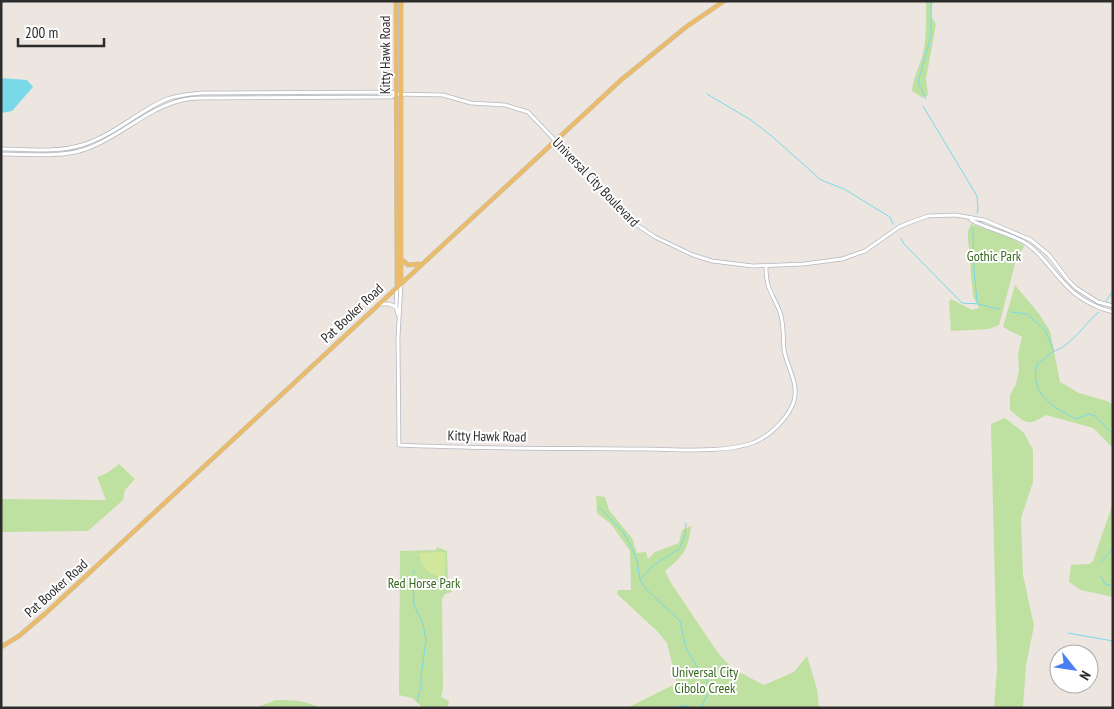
<svg xmlns="http://www.w3.org/2000/svg" width="1114" height="709" viewBox="0 0 1114 709" font-family="'PT Sans Narrow',sans-serif">
  <style>
    .green { fill: #bee0a0 }
    .pitch { fill: #d0e79c }
    .water { fill: #79d9e9 }
    .lines { fill: none; stroke-linecap: round; stroke-linejoin: round }
    .stream { stroke: #79d9e9; stroke-width: 1 }
    .river { stroke: #79d9e9; stroke-width: 5 }
    .minor-casing { stroke: #b3b7bf; stroke-width: 4.5 }
    .major-casing { stroke: #c4c4c4; stroke-width: 5 }
    .minor { stroke: #fff; stroke-width: 3 }
    .major { stroke: #eabb68; stroke-width: 4 }
    .labels { text-anchor: middle; stroke-width: 4; stroke-linejoin: round; paint-order: stroke }
    .street-label { font-size: 14px; fill: #2c2c2c; stroke: #fff }
    .park-label { font-size: 14px; fill: #37671f; stroke: #fff }
  </style>
  <rect width="100%" height="100%" fill="#ede6e0"/>
  <path class="green" d="M926,1H934L932,4L931,16L936,24L926,79L928,95L923,98L912,91C913,77 920,67 923,53C927,36 926,19 926,1Z
    M971,224L1013,239L1024,246L1015,264L999,325L989,329L951,331L949,302L951,299L972,310L979,308L973,296L968,238V231Z
    M1015,285L1039,314L1050,331L1060,382L1079,393L1107,401L1113,404V448L1093,428L1046,415C1027,427 1026,423 1010,410V395L1016,384L1019,370L1018,354L1022,337L1003,327Z
    M1005,418L1024,433L1033,450V482L1021,518L1023,575L1034,626L1026,665L1023,708H994L997,668L991,424Z
    M119,464L135,479L125,490L123,500L88,531L1,532V499L106,500L97,477L107,473Z
    M596,496L605,497L609,510L632,538L637,553L646,552L648,559L655,552L679,543L682,530L691,526C688,551 683,556 665,571L671,583L718,653L733,669L764,685L794,672L807,656L817,689L819,708H627L677,683L667,643L658,632L617,594L618,590H631L630,551L611,524L597,513Z
    M1113,503V597L1081,590L1069,582L1071,565L1089,564L1093,561Z
    M437,547L447,551L448,582L452,592L445,594L442,599L443,689L441,697L449,701L447,708H423L412,698L399,695L400,551L436,550Z
    M276,700C292,700 305,700 320,708H255Z"/>
  <path class="pitch" d="M444,552L446,555L444,578C429,575 421,568 419,553Z"/>
  <path class="water" d="M1,78L27,80L33,87L12,111L1,113Z"/>
  <g class="lines">
    <path class="stream" d="M707,94L751,120L774,138L821,180L844,189L890,217L893,224
      M926,99L918,82L931,36V1
      M923,106L977,196L978,209L977,213
      M973,228L974,270L977,302
      M901,238L904,244L962,303C969,304 972,303 978,304C985,305 991,308 999,309
      M1106,301L1113,291
      M1011,312L1027,314L1045,330L1054,351L1037,364C1029,394 1053,407 1076,419L1088,414L1095,416L1113,434
      M1055,351C1073,344 1084,324 1099,312
      M599,507L623,532L632,548L637,561L640,580L648,591L680,621L686,648L697,667L707,680L708,693L701,708
      M1101,562L1113,548
      M414,573V570
      M1101,576L1105,584L1113,586
      M413,577L414,605L423,624L426,640L421,677V687L417,701
      M641,579L652,566L679,549L685,536L686,523
      M1068,633L1113,641
      M415,708L416,706"/>
    <path class="river" d="M680,708H686"/>
    <defs>
      <path id="minor" d="M1,149C27,149 57,153 82,145C113,136 138,111 167,99C178,95 190,94 202,93L392,92L396,94
        M1,154C29,154 60,158 86,149C118,138 143,112 175,102C184,99 193,98 202,98L391,97L396,94L443,95L471,103L505,105L528,112L634,223L655,237L693,255L712,261L753,266L804,264L842,259L865,251L899,227L911,222L928,216L956,215L984,220L1031,240L1049,255L1068,280L1076,288L1098,302L1113,306
        M971,220C989,230 1010,233 1027,244C1043,255 1051,270 1064,283C1077,298 1094,307 1113,312
        M401,283L398,338L399,445C480,449 561,448 642,449C675,449 725,454 755,442C771,435 789,417 794,401C799,383 787,367 784,350C783,337 784,324 780,312C772,292 766,290 766,266
        M397,286L396,307L398,315
        M380,304H389L396,307"/>
      <path id="major" d="M396,1L397,285
        M401,1V282
        M401,259L408,265L419,264
        M1,647L19,636L47,612L621,80L686,27L724,1"/>
    </defs>
    <use href="#minor" class="minor-casing"/>
    <use href="#major" class="major-casing"/>
    <use href="#minor" class="minor"/>
    <use href="#major" class="major"/>
  </g>
  <g class="labels">
    <g class="street-label">
      <text transform="translate(385 55) rotate(-90)" y="5">Kitty Hawk Road</text>
      <text transform="translate(596 182) rotate(46)" y="5">Universal City Boulevard</text>
      <text transform="translate(352 313) rotate(-43)" y="5">Pat Booker Road</text>
      <text transform="translate(487 436) rotate(1)" y="5">Kitty Hawk Road</text>
      <text transform="translate(56 588) rotate(-42)" y="5">Pat Booker Road</text>
    </g>
    <g class="park-label">
      <text x="994" y="261">Gothic Park</text>
      <text x="424" y="588">Red Horse Park</text>
      <text x="705" y="677">Universal City<tspan x="705" dy="16">Cibolo Creek</tspan></text>
    </g>
  </g>
  <rect width="1114" height="709" fill="none" stroke="#2c2c2c" stroke-width="5"/>
  <g transform="translate(1074 669) rotate(120)"><circle r="24" fill="#ffffff" stroke="#ababab"/>
  <path d="M0-4L9 19L0 12L-9 19Z" fill="#4a7df0"/>
  <text y="-8" font-size="14" font-weight="bold" text-anchor="middle" fill="#2c2c2c">N</text>
  </g>
  <path d="M18 38v8h86v-8" fill="none" stroke="#2c2c2c" stroke-width="2.5"/>
  <text x="25" y="38" font-size="15" fill="#2c2c2c" stroke="#ffffff" stroke-width="4" paint-order="stroke">200 m</text>
</svg>
